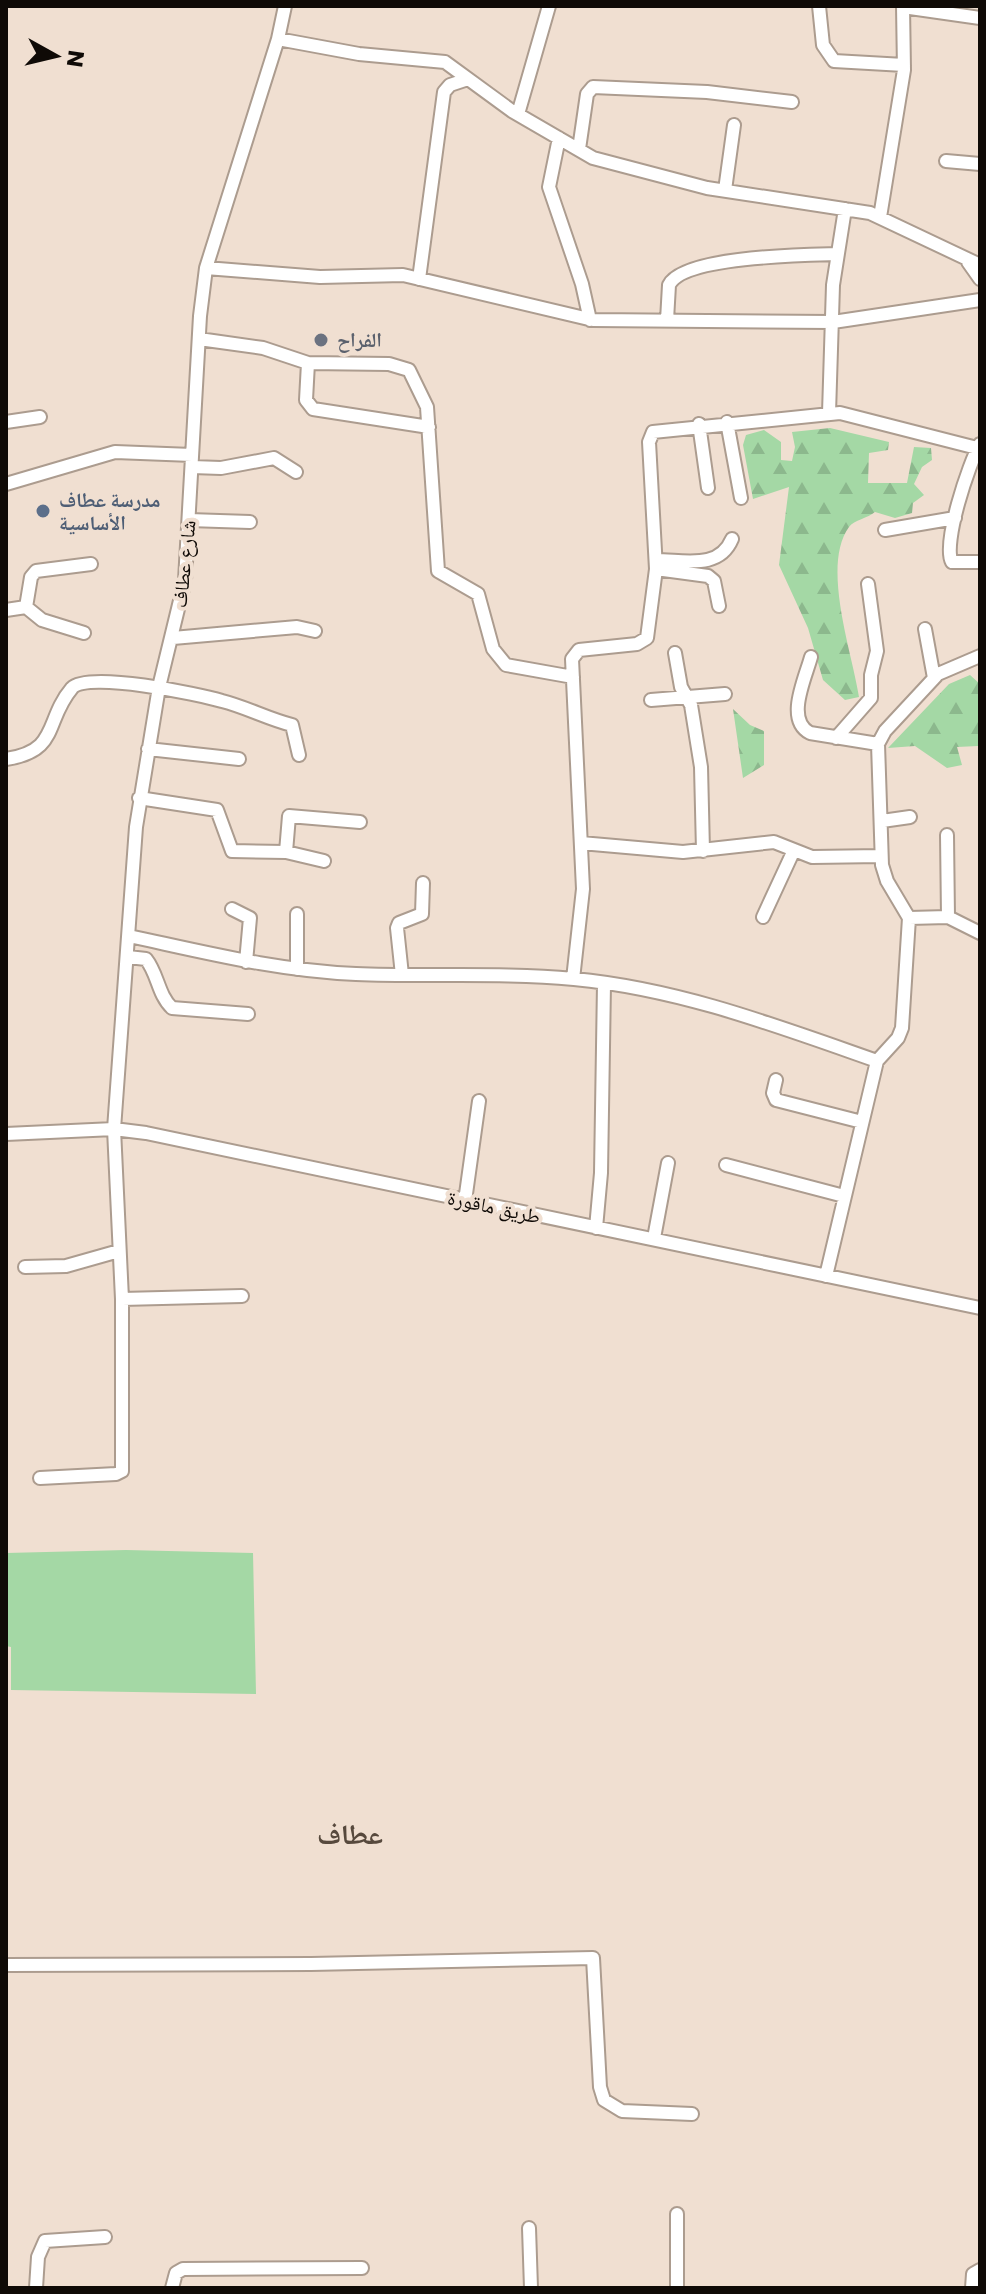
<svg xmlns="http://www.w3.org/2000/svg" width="986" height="2294" viewBox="0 0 986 2294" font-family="Poppins,'Noto Naskh Arabic',sans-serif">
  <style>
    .green { fill: #a4d8a5 }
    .forest { fill: url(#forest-firs) }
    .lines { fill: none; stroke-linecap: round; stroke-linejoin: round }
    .minor-casing { stroke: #ac9c8f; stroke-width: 16 }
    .minor { stroke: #fff; stroke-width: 12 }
    .worship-dot { fill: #6b7280; stroke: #f0dfd1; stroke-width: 3 }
    .service-dot { fill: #5c6f8a; stroke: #f0dfd1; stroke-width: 3 }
    .labels { text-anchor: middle; stroke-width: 8; stroke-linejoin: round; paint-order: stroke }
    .worship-label { font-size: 20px; font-weight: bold; fill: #5b616d; stroke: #f0dfd1; text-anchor: start }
    .service-label { font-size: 20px; font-weight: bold; fill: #4e5e75; stroke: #f0dfd1; text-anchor: start }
    .street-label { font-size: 20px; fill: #0f0a06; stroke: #f0dfd1 }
    .district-label { font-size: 28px; font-weight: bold; fill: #57493d; stroke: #f0dfd1 }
  </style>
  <defs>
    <pattern id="forest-firs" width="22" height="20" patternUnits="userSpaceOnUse" patternTransform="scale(2)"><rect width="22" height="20" fill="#a4d8a5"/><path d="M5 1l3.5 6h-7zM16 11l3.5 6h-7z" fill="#8cb88d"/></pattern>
  </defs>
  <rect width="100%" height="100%" fill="#f0dfd1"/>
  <path class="green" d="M126,1550L253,1553L256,1694L11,1690V1647L6,1646V1553Z"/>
  <path class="forest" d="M830,428L889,442L888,450L869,453L868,483H907L914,447L931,448L932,460L922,467L914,484L924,495L913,503L912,513L895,518L875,512C868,518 854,520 849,527C821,566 852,651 859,697L845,700L823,680L808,628L779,565L789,487L753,499L743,445L746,435L764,430L781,442V460L792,461L795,447L792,432Z
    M970,675L980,684V742L978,746L957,747L962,765L947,768L915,746L888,748L949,684Z
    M733,709L750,725L764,731V765L743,778Z"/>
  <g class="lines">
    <defs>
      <path id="minor" d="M819,6L823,45L834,61L904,65
        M903,7L980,18
        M278,39L359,54L445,62L512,111L593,158L707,188L870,213L980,265
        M518,114L549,6
        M559,138L549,187L582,284L590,320
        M579,149L587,94L593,87L707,92L792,102
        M946,161L980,164
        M725,190L734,125
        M880,217L904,70L903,6
        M968,262L980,279
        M206,268L320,277L403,275L593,320L833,322L980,300
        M419,279L444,92L450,85L468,79
        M667,320L669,285C683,256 805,255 837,254
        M199,339L263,348L308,363L389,364L409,370L427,407L438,571L478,594L493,649L506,665L573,677
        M308,363L306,400L313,409L429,427
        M829,413L833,285L845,209
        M6,422L40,417
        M727,422L741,498
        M699,424L708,488
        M980,444C969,463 942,544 952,562H980
        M192,467L221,468L274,458L296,472
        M6,484L115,452L192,455
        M189,520L250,522
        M885,530L955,518
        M656,560C685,560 719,570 732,539
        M656,569L708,576L714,581L719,606
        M26,607L42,620L84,633
        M6,610L26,607L31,577L36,571L91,564
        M925,629L934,678
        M173,638L297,627L315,631
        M675,653L681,687L691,705L701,767L703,851
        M811,657C805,679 785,720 810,733L878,744
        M651,700L725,694
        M836,738L871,698V675L877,651L868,584
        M148,749L239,759
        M6,759C60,751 44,721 72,688C88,671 198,694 222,701C246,707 268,719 292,725L299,755
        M139,798L217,810L232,851L286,852L324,861
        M882,821L910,817
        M947,835L948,917
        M581,843L683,852L774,842L812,857L881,856
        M286,852L289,816L360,822
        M232,909L250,918L246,962
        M297,914V969
        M763,917L794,850
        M909,918L948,917L980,933
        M129,936C204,952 278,971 356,974C428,977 502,972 574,979C680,989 777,1026 877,1061
        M128,957L146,959C158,974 158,995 172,1008L248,1014
        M402,975L397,928L399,923L422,914L423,883
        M573,979L583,889L572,659L579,650L637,644L647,638L656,569L649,442L653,432L840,413L977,448
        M776,1080L773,1093L776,1100L862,1122
        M6,1134L114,1129L146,1133L980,1308
        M726,1165L844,1196
        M465,1201L479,1101
        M596,1228L601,1173L604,984
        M654,1238L668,1163
        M25,1267L66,1266L119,1251
        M826,1276L877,1061L898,1038L902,1028L909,918L887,881L882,865L878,744L885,731L938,674L980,656
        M122,1299L242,1296
        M40,1478L116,1474L122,1471V1299L114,1129L136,827L159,687L185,580L200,316L206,268L278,39L285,6
        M6,1965L311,1964L593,1958L600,2087L604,2100L622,2111L692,2114
        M677,2214V2288
        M529,2228L531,2288
        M36,2288L38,2257L45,2241L105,2237
        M172,2288L176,2273L183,2269L362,2268
        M972,2288L973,2274L980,2270"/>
    </defs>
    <use href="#minor" class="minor-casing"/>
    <use href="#minor" class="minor"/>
  </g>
  <circle class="worship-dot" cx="321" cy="340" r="8"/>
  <circle class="service-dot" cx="43" cy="511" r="8"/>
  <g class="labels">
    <g class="worship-label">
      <text x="337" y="347">الفراح</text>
    </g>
    <g class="service-label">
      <text x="59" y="507">مدرسة عطاف<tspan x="59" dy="23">الأساسية</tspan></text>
    </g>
    <g class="street-label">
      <text transform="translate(184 564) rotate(-84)" y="7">شارع عطاف</text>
      <text transform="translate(494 1207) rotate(12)" y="7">طريق ماقورة</text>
    </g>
    <g class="district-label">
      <text x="350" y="1844">عطاف</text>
    </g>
  </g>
  <rect width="986" height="2294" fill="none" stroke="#0f0a06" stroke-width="16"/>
  <g transform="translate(56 56) rotate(98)" stroke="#f0dfd1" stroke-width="6" paint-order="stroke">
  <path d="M0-6L14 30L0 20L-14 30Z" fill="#0f0a06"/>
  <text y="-12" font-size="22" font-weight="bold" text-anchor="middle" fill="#0f0a06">N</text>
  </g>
</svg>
